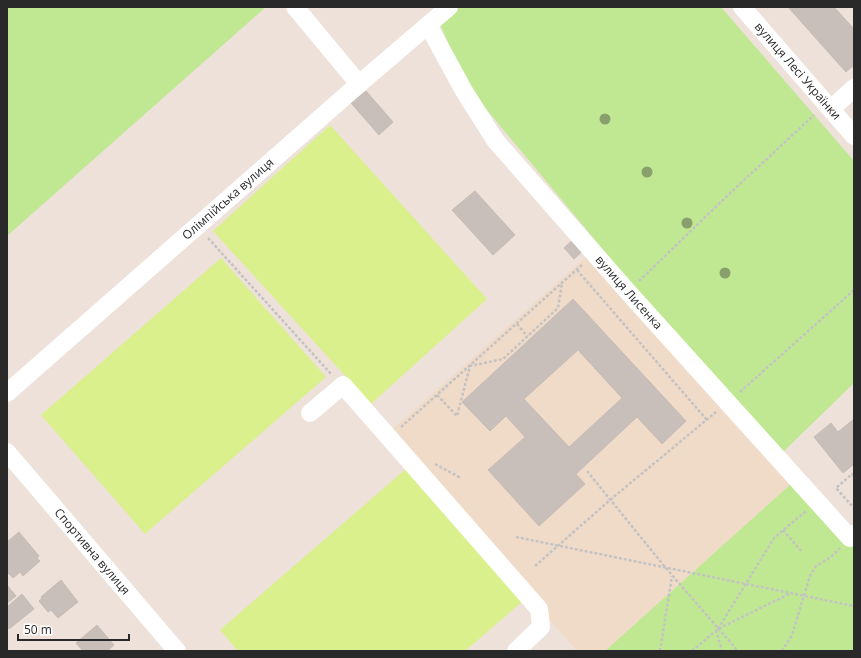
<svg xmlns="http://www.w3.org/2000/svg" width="861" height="658" viewBox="0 0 861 658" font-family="'Open Sans',sans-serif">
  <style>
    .education { fill: #f0dbc8 }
    .green { fill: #c0e892 }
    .pitch { fill: #daf08c }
    .building { fill: #c8beba; stroke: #c8bdb3; fill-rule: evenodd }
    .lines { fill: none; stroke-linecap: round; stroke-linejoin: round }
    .path { stroke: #c3c3c3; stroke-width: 2.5; stroke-dasharray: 3 2; stroke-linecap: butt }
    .minor { stroke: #fff; stroke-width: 18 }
    .tree { fill: #89a06d }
    .labels { text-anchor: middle; stroke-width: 3.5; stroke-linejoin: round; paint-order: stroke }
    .street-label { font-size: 12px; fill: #292929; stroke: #fff }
  </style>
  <rect width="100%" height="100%" fill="#ede1da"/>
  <path class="education" d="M587,256L791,484L605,651H577L386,435Z"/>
  <path class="green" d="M7,7H266L7,236Z
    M459,7H721L854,161V383L781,454L660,318L467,86L440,24Z
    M791,484L854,540V651H605Z"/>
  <path class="pitch" d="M330,125L487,299L371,404L213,231Z
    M221,258L326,377L145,534L41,415Z
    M407,468L523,601L465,651H238L220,630Z"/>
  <path class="building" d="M788,7H834L854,29V65L846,72Z
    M366,91L393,122L379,135L351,103Z
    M475,191L515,235L493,255L452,210Z
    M576,237L586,248L574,259L564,248Z
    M573,299L686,421L662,444L637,417L576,474L585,484L539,526L488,470L525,437L506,416L490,431L462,402ZM578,350L622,398L569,447L524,399Z
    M854,419V464L843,473L814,437L831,423L838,432Z
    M19,532L39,556L37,558L40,561L23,576L20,572L13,578L7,572V542Z
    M61,580L78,602L58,618L51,610L48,612L39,601L42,598L41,597Z
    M7,585L16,596L7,603Z
    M22,594L34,609L9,629L7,626V607Z
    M97,625L114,645L107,651H83L76,643Z"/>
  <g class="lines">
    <path class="path" d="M208,238L332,375
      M577,270L707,420
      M639,281L727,196L814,115
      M517,324L527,336
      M740,392L854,290
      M437,395L457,416L470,366L503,359L558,308L562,283
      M401,427L583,264
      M435,464L461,478
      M587,471L665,567L738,651
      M854,476L852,474L836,488L854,508
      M783,530L801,551
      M516,537L854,606
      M535,566L610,500L716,412
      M718,629L774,538L806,511
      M716,630L722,651
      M660,651L672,576
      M692,651L718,629L791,593
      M782,651L792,635L810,576L816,566L831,557L840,548"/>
    <g class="minor">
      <path d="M295,7L359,84"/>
      <path id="s1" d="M742,7L854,136"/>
      <path id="s2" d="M428,25L464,91L495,140L628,292L850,538L854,534"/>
      <path d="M831,109L854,88"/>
      <path id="s3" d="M7,393L359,84L449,7"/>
      <path d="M310,413L343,385L539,609L541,627L516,651"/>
      <path id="s4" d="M7,452L177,651"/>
    </g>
  </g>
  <g class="tree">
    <circle cx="605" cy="119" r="5.5"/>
    <circle cx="647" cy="172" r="5.5"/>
    <circle cx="687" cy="223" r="5.5"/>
    <circle cx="725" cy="273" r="5.5"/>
  </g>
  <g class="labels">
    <g class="street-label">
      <text dy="4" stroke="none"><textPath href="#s1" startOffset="85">вулиця Лесі Українки</textPath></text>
      <text dy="4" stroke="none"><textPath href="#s3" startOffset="294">Олімпійська вулиця</textPath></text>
      <text dy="4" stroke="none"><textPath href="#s2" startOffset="336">вулиця Лисенка</textPath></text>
      <text dy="4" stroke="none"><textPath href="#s4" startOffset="131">Спортивна вулиця</textPath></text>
    </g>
  </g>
  <rect width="861" height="658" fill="none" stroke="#292929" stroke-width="16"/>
  <path d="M18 634v6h111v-6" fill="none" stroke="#292929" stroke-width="2"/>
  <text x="24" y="634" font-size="12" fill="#292929" stroke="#ffffff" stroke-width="3" paint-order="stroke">50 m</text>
</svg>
